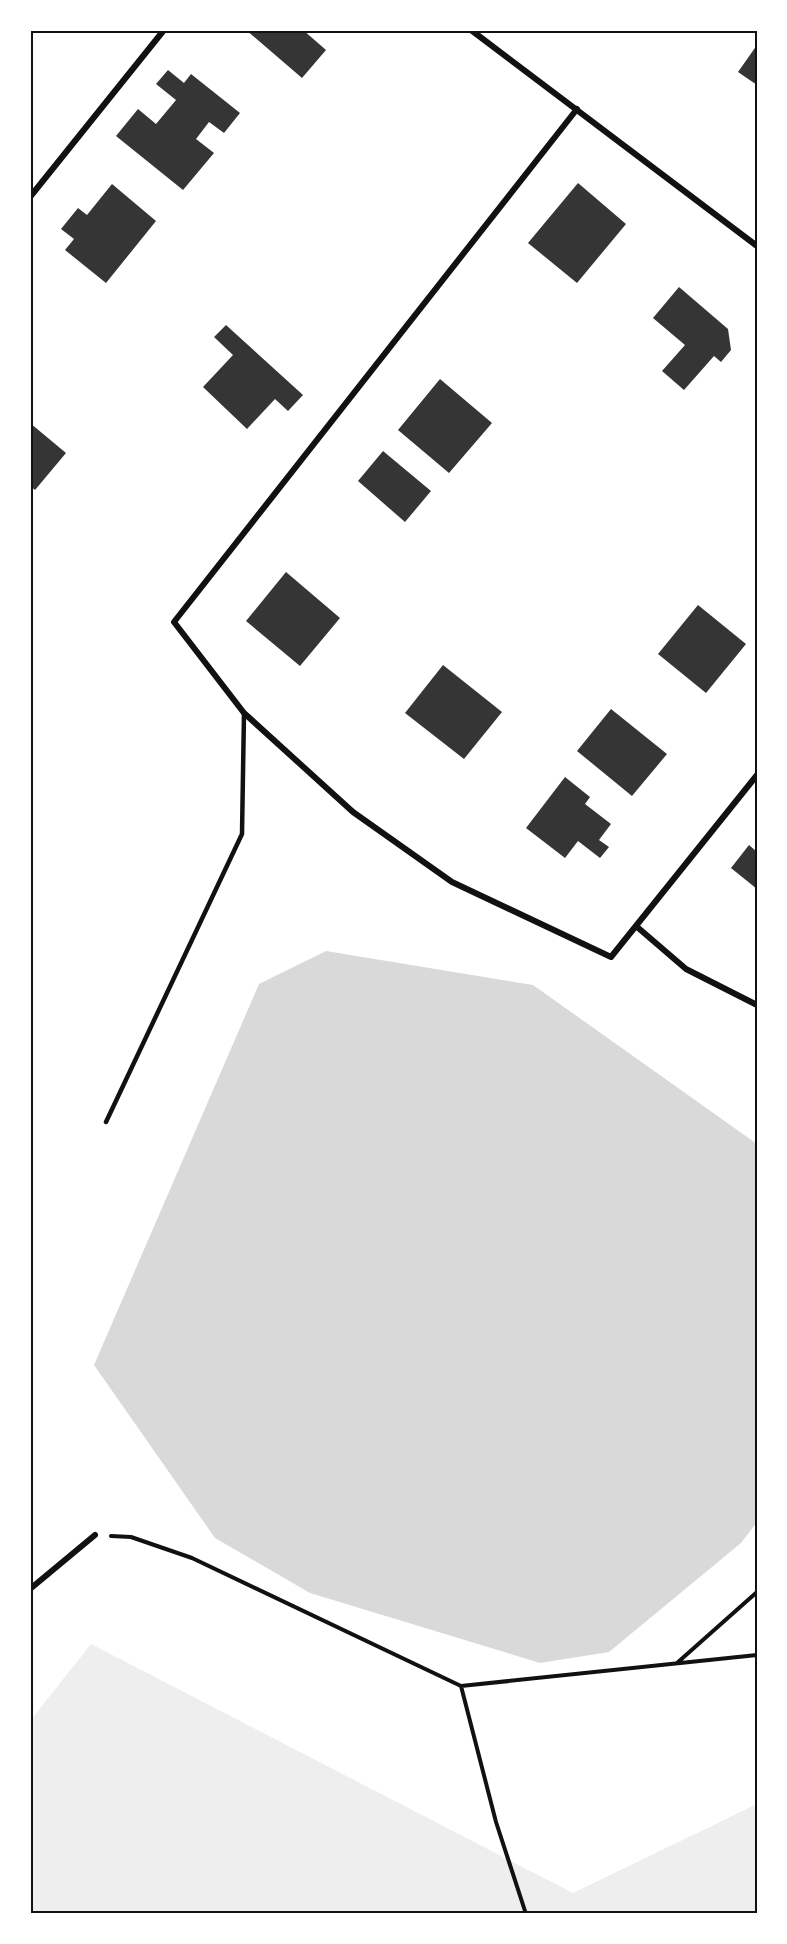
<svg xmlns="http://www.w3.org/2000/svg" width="787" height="1944" viewBox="0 0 787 1944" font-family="Roboto,sans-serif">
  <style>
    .green { fill: #eee }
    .water { fill: #d9d9d9 }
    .building { fill: #353535 }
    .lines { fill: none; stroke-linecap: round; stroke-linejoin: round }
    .path { stroke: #111; stroke-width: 4 }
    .service { stroke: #111; stroke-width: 4.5 }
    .minor { stroke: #111; stroke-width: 6 }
    .neatline { fill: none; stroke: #111; stroke-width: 2 }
  </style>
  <rect width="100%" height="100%" fill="#fff"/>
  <path class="green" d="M91,1644L573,1893L757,1804V1914H30V1721Z"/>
  <path class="water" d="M326,951L533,985L757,1144V1522L741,1543L609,1652L540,1663L310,1593L215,1538L94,1365L259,984Z"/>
  <path class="building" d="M246,30H303L326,50L302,78Z
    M757,45V85L738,72Z
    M168,70L184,83L191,74L240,113L224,133L209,122L196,139L214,153L183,190L116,136L138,109L156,124L176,100L156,84Z
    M578,183L626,224L577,283L528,243Z
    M112,184L156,221L106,283L65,250L74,239L61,229L78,208L87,215Z
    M679,287L728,329L731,350L721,362L714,356L684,390L662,371L685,345L653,318Z
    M226,325L303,395L288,411L275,399L247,429L203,387L233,355L214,337Z
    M440,379L492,423L449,473L398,430Z
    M30,423L66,453L35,490L30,486Z
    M383,451L431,491L405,522L358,481Z
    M286,572L340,618L300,666L246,621Z
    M698,605L746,644L706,693L658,654Z
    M443,665L502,712L464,759L405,713Z
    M611,709L667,754L632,796L577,751Z
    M565,777L590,797L585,804L611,824L599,840L609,847L600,858L578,841L565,858L526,828Z
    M749,845L757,852V889L731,868Z"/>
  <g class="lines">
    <path class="path" d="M111,1536L131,1537L192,1558L461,1686L757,1655
      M677,1663L757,1592
      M461,1686L496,1822L526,1914"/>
    <path class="service" d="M106,1122L242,834L244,713"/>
    <path class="minor" d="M471,30L757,246
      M577,109L174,622L244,713L353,812L452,882L611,957L757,775
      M30,197L164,30
      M636,926L686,969L757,1005
      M30,1589L95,1535"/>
  </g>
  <rect width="787" height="1944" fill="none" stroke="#ffffff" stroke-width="63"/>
  <rect x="32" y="32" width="724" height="1880" class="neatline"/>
</svg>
